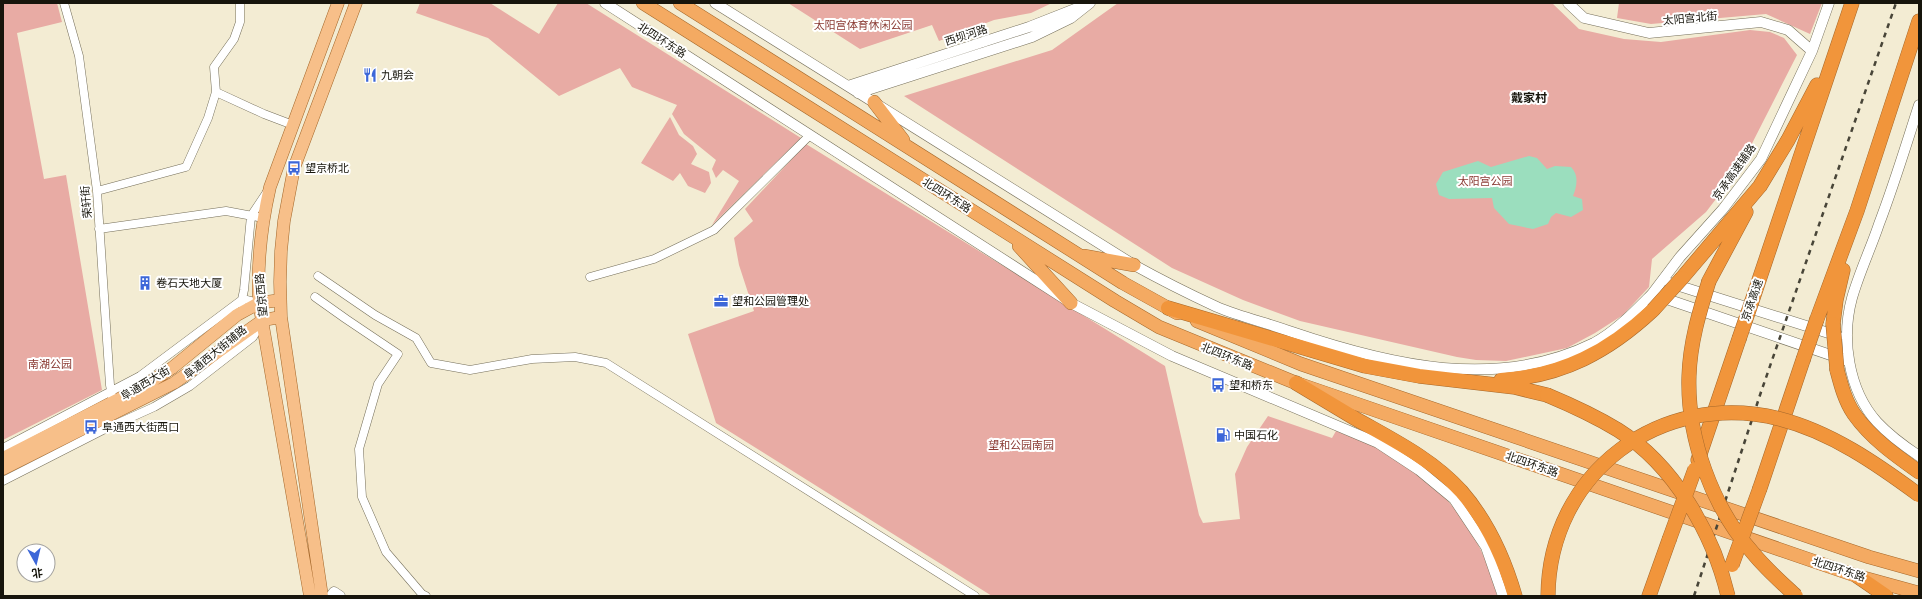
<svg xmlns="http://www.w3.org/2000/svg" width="1922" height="599" viewBox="0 0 1922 599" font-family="'Titillium Web','Noto Sans SC',sans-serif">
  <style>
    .green { fill: #e8aba4 }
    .water { fill: #9bdebe }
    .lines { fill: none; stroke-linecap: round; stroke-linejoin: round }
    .minor-casing { stroke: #756f5a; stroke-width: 9 }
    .tertiary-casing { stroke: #756f5a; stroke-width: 11 }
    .primary-casing { stroke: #a5682b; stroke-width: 13 }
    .trunk-casing { stroke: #a5682b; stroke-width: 14 }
    .motorway-casing { stroke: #a5682b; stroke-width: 15 }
    .minor { stroke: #fff; stroke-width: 8 }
    .tertiary { stroke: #fff; stroke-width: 10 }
    .primary { stroke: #f7bf89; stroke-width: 12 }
    .trunk { stroke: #f4aa62; stroke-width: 13 }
    .motorway { stroke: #f1953b; stroke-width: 14 }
    .rail { stroke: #484538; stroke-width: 2.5; stroke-dasharray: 5 5; stroke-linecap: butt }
    .motorway-bridge-casing { stroke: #a5682b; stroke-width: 15; stroke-linecap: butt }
    .motorway-bridge { stroke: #f1953b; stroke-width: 14 }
    .labels { text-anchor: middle; stroke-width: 4; stroke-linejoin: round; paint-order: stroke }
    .street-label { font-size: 11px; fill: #17150c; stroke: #fff }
    .park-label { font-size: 11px; fill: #8a3a33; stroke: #fff }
    .poi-label { font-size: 11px; fill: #17150c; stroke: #fff; text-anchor: start }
    .neighbourhood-label { font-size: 12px; font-weight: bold; fill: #17150c; stroke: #fff }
  </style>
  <rect width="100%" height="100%" fill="#f3ecd3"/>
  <path class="green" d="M3,3H57L62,22L17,33L44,179L66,175L102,390L3,440Z
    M420,3H490L539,34L558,3H586L801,138L712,225L739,181L723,170L716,178L712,169L716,160L684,134L672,114L677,105L632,87L620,68L559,96L488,38L416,13Z
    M788,3H1052L1031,13L994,20L939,41L932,25L860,49Z
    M1118,3H1552L1579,29L1624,39L1661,42L1750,30L1770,32L1784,38L1797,55L1739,169L1706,212L1652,259L1649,287L1623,315L1595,333L1567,348L1506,361L1476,360L1457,357L1300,321L1243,300L1172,268L904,96L1052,50Z
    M1619,3H1822L1810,34L1766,14L1651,24L1617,18Z
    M670,117L679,135L693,146L697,154L691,164L709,172L711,183L705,193L688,186L680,173L673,181L641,163Z
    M806,144L1165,366L1199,515L1203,523L1240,519L1235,474L1247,447L1268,416L1332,438L1336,431C1353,438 1371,443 1387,452C1441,481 1484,536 1497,596H992L716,423L688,334L754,311L739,265L734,238L753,221L745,209Z"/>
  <path class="water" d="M1529,156L1537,158L1547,169L1555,166L1571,167C1579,175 1577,186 1573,196L1582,199L1583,210L1571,217L1556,213L1551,217L1548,224L1533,229L1509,224L1494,208L1492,198L1449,199L1439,195L1436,184L1443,172L1478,161L1491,167Z"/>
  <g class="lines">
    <defs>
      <path id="minor" d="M64,3L79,56L97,191L110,385L113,402
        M216,92L264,114L293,125
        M97,191L186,167L208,118L216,92L214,67L234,39L240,22V3
        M99,229L226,211L263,218
        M318,276L375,315L416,338L431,363L470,370L532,359L575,357L606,363L975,596
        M590,277L654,259L714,230L810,135
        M315,297L346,319L398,354L378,384L359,449L362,497L386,552L422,594L426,596
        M241,304L244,290L251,216L267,192
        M3,448L140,376L243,299L259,303
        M3,481L103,430L154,407L190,386L253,337L261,324"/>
      <path id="tertiary" d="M605,3L1071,303L1172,356L1378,443L1419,470L1454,499L1486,547L1503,596
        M715,3L1134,265C1161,280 1189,294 1217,307C1241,317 1267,323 1292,332C1389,365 1497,391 1594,343C1616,331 1634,312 1652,294L1848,361
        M1568,3L1584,18L1649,33L1761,22L1788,30L1812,51
        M848,86L1029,27L1090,3L1071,18L1032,37L858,93
        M1919,105C1906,145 1894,185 1879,224C1871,248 1859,273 1852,298C1841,338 1848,390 1877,422C1889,435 1904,446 1919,456
        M1670,283L1838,336
        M1652,294L1680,257L1723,209L1761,159L1812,51L1829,3
        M331,596L334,592L340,596"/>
      <path id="primary" d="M3,458L146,385L172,368L237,315L259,303L280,300
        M3,469L174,383L263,320L281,317
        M310,596L259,303C257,263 261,226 270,187L338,3
        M322,596L281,317L280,282L281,251L284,221L294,168L356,3"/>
      <path id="trunk" d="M643,3L1115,301L1159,327L1296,383L1857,576L1919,593
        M680,3L1123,283L1177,313
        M874,102L903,140
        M1019,246L1071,303
        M1084,256L1134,265
        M1197,321L1301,364L1869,557L1919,571"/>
      <path id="motorway" d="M1682,278L1760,186L1788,140L1817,85
        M1709,281L1746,212
        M1752,301L1852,3
        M1168,308L1365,366L1419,376L1514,387L1547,395
        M1817,319L1857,211L1919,21
        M1833,324L1836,300L1843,270
        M1837,370C1841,385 1845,401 1854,414C1871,438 1895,455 1919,472
        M1501,380C1563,376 1609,351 1653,310
        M1296,383C1316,395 1336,407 1356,419C1393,440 1432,459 1461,491C1487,521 1504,558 1515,596
        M1698,460L1739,339
        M1760,488L1803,360
        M1857,576L1886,596
        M1649,596L1669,540"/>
    </defs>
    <use href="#minor" class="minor-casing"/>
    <use href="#tertiary" class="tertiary-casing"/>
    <use href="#primary" class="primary-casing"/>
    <use href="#trunk" class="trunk-casing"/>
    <use href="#motorway" class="motorway-casing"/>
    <use href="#minor" class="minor"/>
    <use href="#tertiary" class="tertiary"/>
    <use href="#primary" class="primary"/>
    <use href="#trunk" class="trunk"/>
    <use href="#motorway" class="motorway"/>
    <path class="rail" d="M1694,596L1761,392L1896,3"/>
    <defs>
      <path id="motorway-bridge" d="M1709,281C1699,313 1690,343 1689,376C1687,438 1712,507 1753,553C1766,569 1781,582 1796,596
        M1653,310L1682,278
        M1833,324L1837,370
        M1739,339L1752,301
        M1803,360L1817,319
        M1547,395C1571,405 1595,416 1618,430C1674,465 1713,533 1728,596
        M1669,540L1695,469
        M1732,565L1760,488
        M1548,596C1549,473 1661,389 1780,419C1831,432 1877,464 1919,495"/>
    </defs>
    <use href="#motorway-bridge" class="motorway-bridge-casing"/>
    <use href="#motorway-bridge" class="motorway-bridge"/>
  </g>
  <defs>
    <symbol id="restaurant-bare" viewBox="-9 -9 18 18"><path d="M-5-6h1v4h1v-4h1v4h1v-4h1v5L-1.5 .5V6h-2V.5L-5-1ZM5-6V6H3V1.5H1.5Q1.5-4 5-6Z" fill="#3d67d8" stroke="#fff" stroke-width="2.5" paint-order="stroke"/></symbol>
    <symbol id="bus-bare" viewBox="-9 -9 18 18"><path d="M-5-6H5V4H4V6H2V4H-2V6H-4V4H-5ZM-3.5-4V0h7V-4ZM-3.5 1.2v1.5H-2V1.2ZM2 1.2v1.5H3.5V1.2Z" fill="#3d67d8" stroke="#fff" stroke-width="2.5" paint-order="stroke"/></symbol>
    <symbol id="building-bare" viewBox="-9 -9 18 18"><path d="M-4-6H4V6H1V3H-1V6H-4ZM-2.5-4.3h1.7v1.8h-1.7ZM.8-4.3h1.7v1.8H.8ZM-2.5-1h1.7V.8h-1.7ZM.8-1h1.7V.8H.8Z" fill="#3d67d8" stroke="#fff" stroke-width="2.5" paint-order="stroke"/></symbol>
    <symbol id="office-bare" viewBox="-9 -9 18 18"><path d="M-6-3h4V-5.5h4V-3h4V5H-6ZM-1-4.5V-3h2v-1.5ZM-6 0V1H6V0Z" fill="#3d67d8" stroke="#fff" stroke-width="2.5" paint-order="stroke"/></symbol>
    <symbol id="fuel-bare" viewBox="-9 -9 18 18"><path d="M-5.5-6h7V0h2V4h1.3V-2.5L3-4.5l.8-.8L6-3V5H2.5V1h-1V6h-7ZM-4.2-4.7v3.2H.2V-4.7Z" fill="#3d67d8" stroke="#fff" stroke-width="2.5" paint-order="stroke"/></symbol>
  </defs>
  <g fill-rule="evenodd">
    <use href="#restaurant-bare" x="360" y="65" width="20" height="20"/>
    <use href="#bus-bare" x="284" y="158" width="20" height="20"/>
    <use href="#building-bare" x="135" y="273" width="20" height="20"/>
    <use href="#office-bare" x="711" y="291" width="20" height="20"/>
    <use href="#bus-bare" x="1208" y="375" width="20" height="20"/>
    <use href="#bus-bare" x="81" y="417" width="20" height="20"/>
    <use href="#fuel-bare" x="1213" y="425" width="20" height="20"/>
  </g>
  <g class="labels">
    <g class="street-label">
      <text transform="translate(1690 18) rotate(-5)" y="4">太阳宫北街</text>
      <text transform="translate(966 35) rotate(-18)" y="4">西坝河路</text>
      <text transform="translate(662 40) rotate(33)" y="4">北四环东路</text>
      <text transform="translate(1734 172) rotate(-55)" y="4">京承高速辅路</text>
      <text transform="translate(947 195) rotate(32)" y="4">北四环东路</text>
      <text transform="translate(86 202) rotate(-95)" y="4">荣轩街</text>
      <text transform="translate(261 295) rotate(-95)" y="4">望京西路</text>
      <text transform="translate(1752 300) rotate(-71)" y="4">京承高速</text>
      <text transform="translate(215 352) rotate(-39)" y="4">阜通西大街辅路</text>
      <text transform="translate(1227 356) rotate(22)" y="4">北四环东路</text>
      <text transform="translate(145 383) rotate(-31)" y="4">阜通西大街</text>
      <text transform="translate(1532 464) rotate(19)" y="4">北四环东路</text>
      <text transform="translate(1839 569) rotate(18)" y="4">北四环东路</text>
    </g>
    <g class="park-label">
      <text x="863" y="29">太阳宫体育休闲公园</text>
      <text x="1485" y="185">太阳宫公园</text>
      <text x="50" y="368">南湖公园</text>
      <text x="1021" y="449">望和公园南园</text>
    </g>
    <g class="poi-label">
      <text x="381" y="79">九朝会</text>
      <text x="305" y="172">望京桥北</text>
      <text x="156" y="287">卷石天地大厦</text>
      <text x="732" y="305">望和公园管理处</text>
      <text x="1229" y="389">望和桥东</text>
      <text x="102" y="431">阜通西大街西口</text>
      <text x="1234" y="439">中国石化</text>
    </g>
    <g class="neighbourhood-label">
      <text x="1529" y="102">戴家村</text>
    </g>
  </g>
  <rect width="1922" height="599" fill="none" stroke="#17150c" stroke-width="8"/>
  <g transform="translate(36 563) rotate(172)"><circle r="19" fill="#ffffff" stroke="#a2a19e"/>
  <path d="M0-3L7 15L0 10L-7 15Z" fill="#3d67d8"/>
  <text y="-6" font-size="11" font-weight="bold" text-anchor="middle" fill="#17150c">北</text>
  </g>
</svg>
